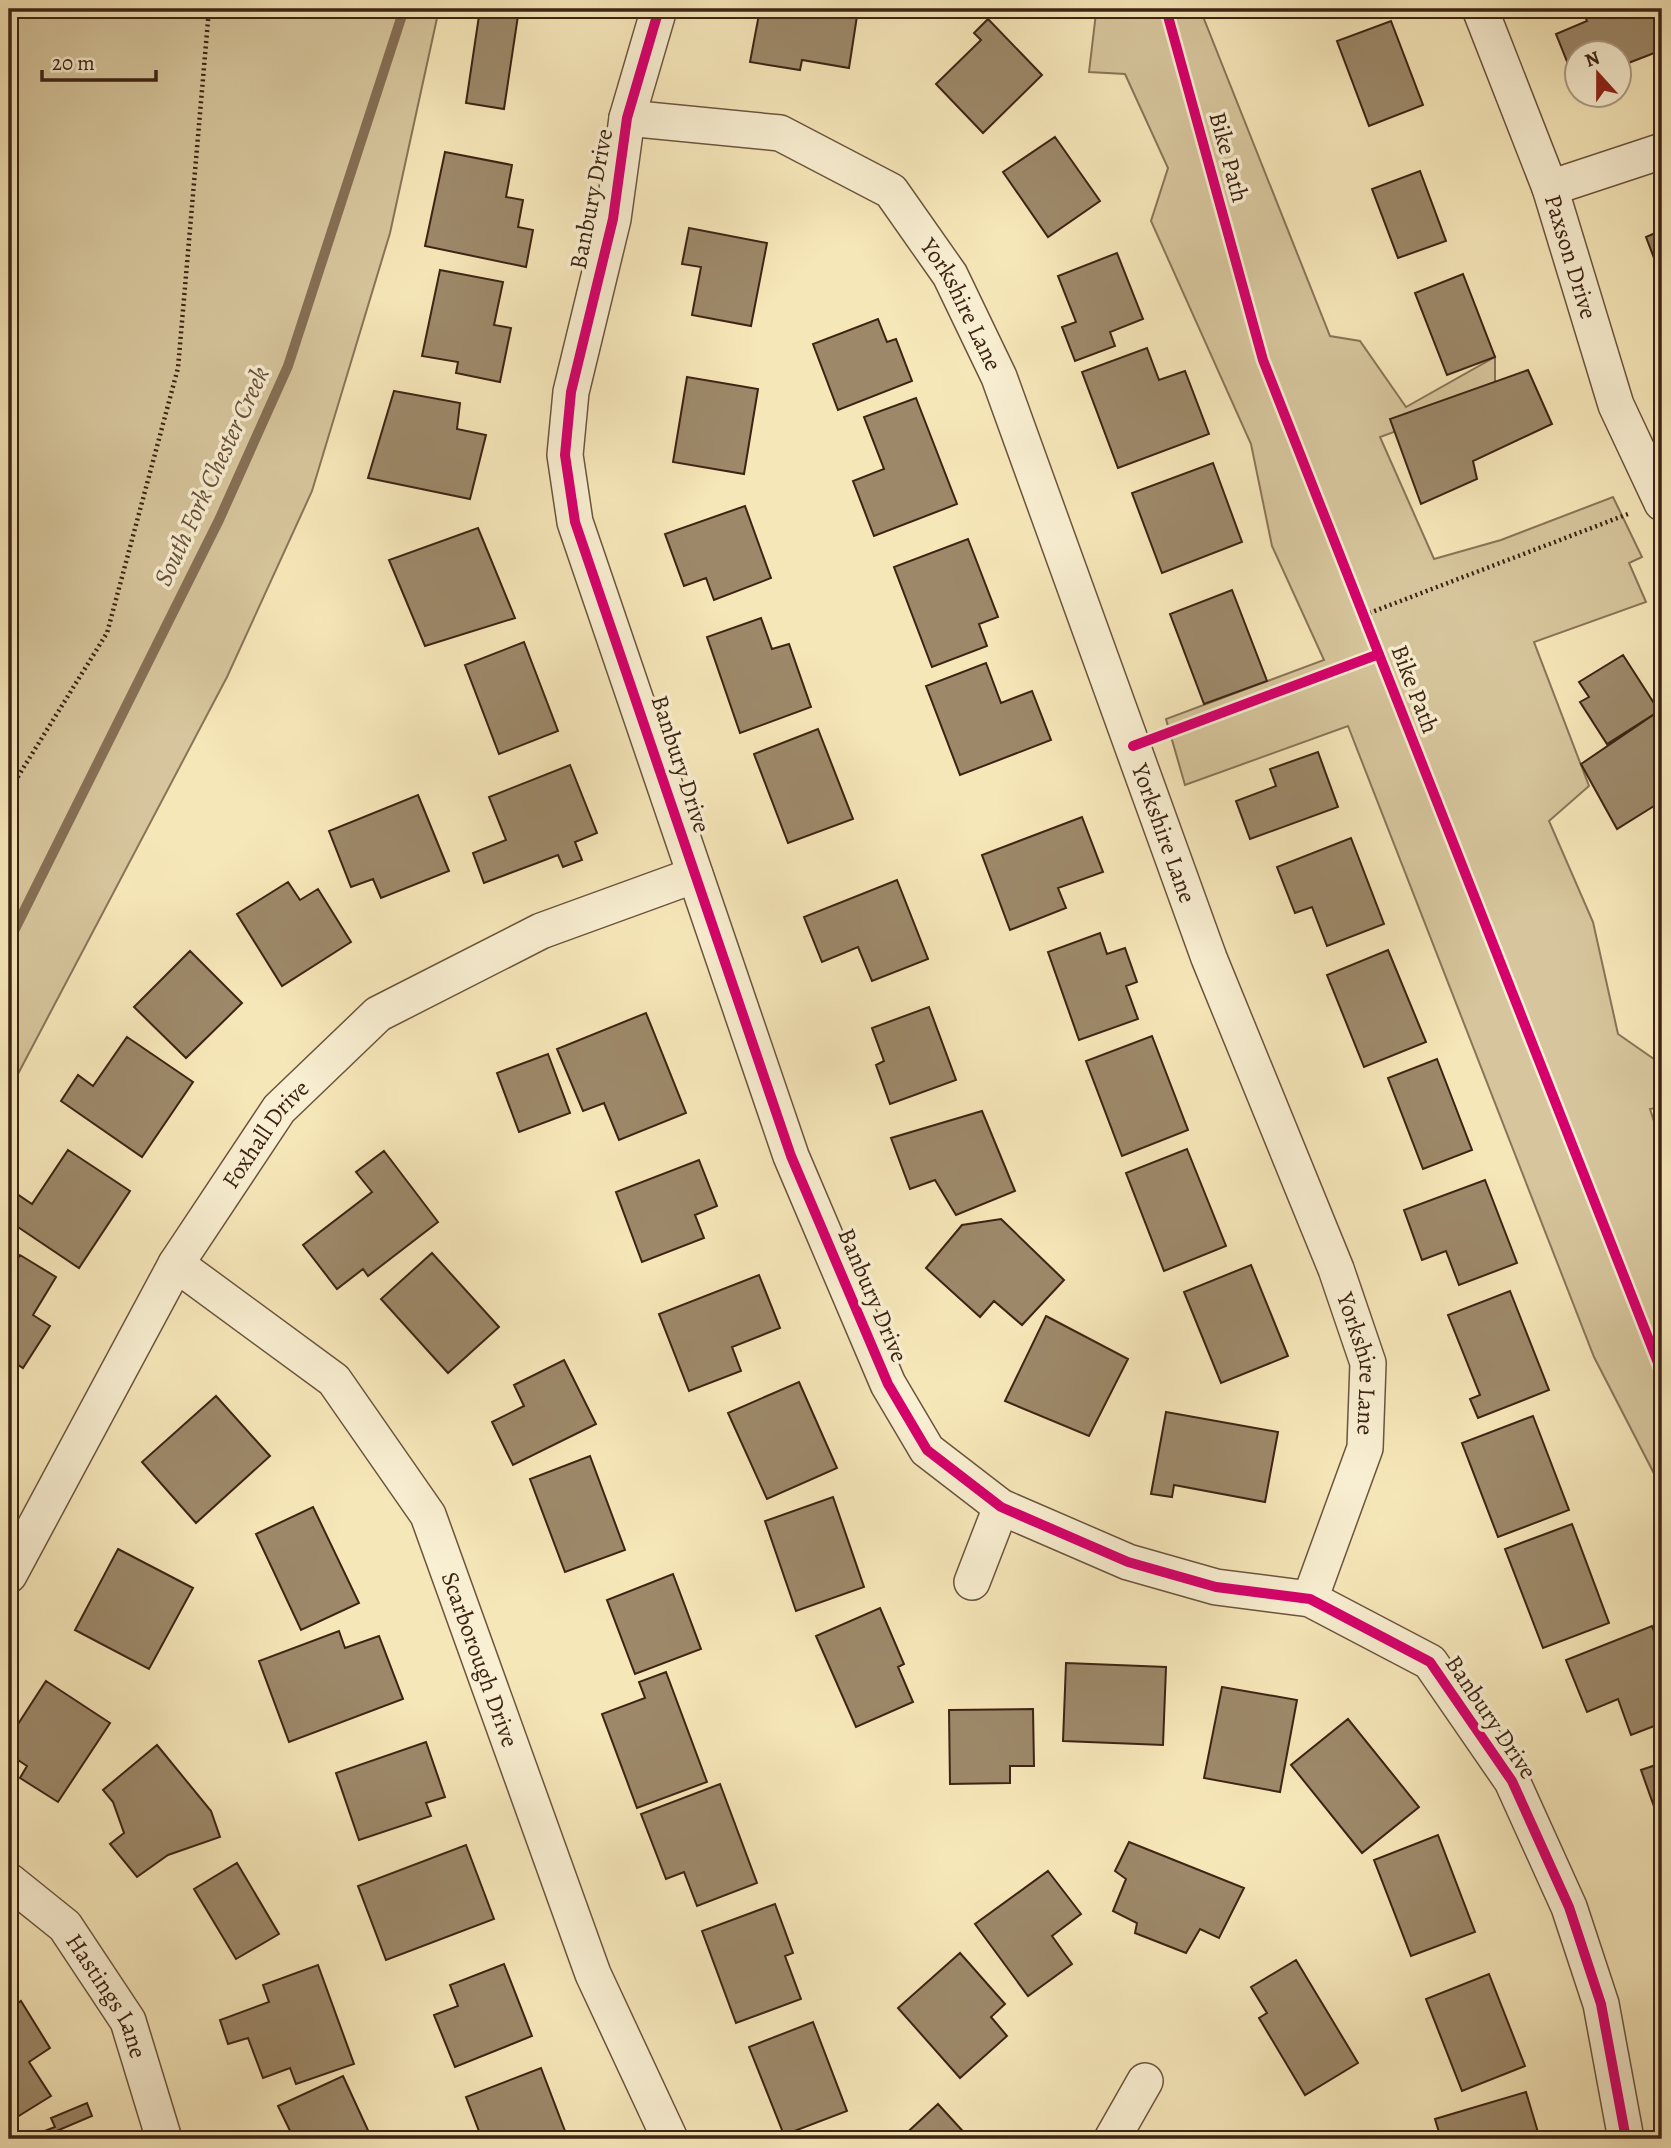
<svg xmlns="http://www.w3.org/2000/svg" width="1671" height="2148" viewBox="0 0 1671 2148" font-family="Alegreya,serif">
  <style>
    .green { fill: #d7c69d; stroke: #8a7458; stroke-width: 2 }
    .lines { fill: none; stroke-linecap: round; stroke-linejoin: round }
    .stream { stroke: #867055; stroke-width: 10 }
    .building { fill: #9d896a; stroke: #3d2314; stroke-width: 2 }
    .minor-casing { stroke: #6b543d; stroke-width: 38 }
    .path { stroke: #3d2314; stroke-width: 4.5; stroke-dasharray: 2 3.5; stroke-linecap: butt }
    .minor { stroke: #f9efd2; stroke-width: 35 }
    .cycleway-casing { stroke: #f9efd2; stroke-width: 15 }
    .cycleway { stroke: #d6006c; stroke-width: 10 }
    .labels { text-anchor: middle; stroke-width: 7; stroke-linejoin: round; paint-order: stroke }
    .street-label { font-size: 24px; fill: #3d2314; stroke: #f9efd2 }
    .water-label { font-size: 26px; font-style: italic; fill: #68503a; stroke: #f9efd2 }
  </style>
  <rect width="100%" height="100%" fill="#f6e7b9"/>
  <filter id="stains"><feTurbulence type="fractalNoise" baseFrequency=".00286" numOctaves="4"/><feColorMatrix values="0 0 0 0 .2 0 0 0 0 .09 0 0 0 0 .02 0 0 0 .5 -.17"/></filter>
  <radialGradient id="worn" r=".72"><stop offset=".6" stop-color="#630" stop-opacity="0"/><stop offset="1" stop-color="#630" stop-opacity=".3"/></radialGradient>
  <path class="green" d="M9,9H439L390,233L312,491L227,677L9,1091Z
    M1111,9H1200L1330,336L1360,341L1406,407L1495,357V395L1380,437L1434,559L1501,540L1613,497L1642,557L1629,563L1646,602L1534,642L1589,786L1549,821L1593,922L1618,1034L1654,1059L1662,1060V1107L1650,1109L1662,1146V1489L1594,1357L1348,726L1185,785L1166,719L1324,660L1272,546L1251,444L1151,221L1168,168L1125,74L1089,72L1096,13Z"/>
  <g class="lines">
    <path class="stream" d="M9,941L219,520L288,366L404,9"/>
  </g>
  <path class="building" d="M480,9H519L504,109L466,103Z
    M760,9H813L857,16L849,68L802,60L800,70L750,62Z
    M1582,9H1657L1662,21V50L1618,67V52H1576V84L1556,34L1587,21Z
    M988,19L1042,75L983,133L936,84L981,40L974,33Z
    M1391,21L1423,105L1369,126L1337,41Z
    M1055,137L1100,201L1048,237L1003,172Z
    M445,152L512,165L506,197L523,200L518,227L533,230L526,267L425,246Z
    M1420,171L1446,241L1398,258L1372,189Z
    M689,228L767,243L751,326L692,315L701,267L682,264Z
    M1662,230V279L1646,237Z
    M1117,253L1143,319L1110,332L1115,346L1075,361L1062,327L1076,322L1058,276Z
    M440,270L503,282L494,325L511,328L500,382L456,373L458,362L422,356Z
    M1463,274L1495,357L1447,375L1415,293Z
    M878,319L887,342L896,339L912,381L838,410L813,344Z
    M1147,348L1159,380L1185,371L1209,434L1118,468L1082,372Z
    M1528,370L1552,424L1473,461L1477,479L1421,504L1390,419Z
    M687,377L758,389L744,474L673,462Z
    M394,391L460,403L457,429L486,435L470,499L368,478Z
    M916,398L957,504L874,536L853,481L884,469L864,417Z
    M1213,463L1242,542L1162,573L1132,493Z
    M745,506L771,578L714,600L706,578L684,586L665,534Z
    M478,528L515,618L425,646L389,560Z
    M968,539L998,617L979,624L987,646L932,667L894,567Z
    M1232,590L1267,681L1204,704L1170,614Z
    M761,618L772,649L789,644L811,707L740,733L707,637Z
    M524,642L558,731L499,754L465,665Z
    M1623,655L1659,711L1607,744L1580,702L1589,697L1579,682Z
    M986,663L1001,703L1032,691L1051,740L960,775L926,686Z
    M1659,711L1662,717V801L1617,829L1581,764Z
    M818,729L853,819L788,843L754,754Z
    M1318,752L1338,807L1250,839L1236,801L1276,786L1270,769Z
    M570,765L597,833L575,842L582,860L563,867L558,855L484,883L473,853L506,840L489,797Z
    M418,795L449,871L381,898L373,879L351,887L329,831Z
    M1082,817L1103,872L1058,888L1066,908L1010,930L982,855Z
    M1351,838L1384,924L1327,946L1312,907L1295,913L1277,867Z
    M897,880L928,959L872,981L858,947L822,962L804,917Z
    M288,882L300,900L318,889L351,942L282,986L237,914Z
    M1100,933L1107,954L1125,948L1137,982L1126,986L1138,1019L1079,1040L1048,952Z
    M1388,950L1426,1042L1364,1067L1327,975Z
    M190,951L242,1003L186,1058L134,1007Z
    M929,1007L956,1080L890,1104L876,1065L884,1061L872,1028Z
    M646,1013L686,1113L619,1140L604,1103L583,1111L557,1049Z
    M1152,1036L1188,1130L1122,1156L1086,1061Z
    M127,1037L193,1082L142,1157L61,1101L78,1075L93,1086Z
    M548,1054L570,1113L519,1132L497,1073Z
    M1437,1059L1472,1150L1423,1169L1388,1078Z
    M982,1111L1015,1191L956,1215L935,1180L910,1189L891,1138Z
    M1187,1149L1226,1246L1164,1271L1126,1173Z
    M68,1150L130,1191L79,1268L9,1221V1200L14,1192L32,1204Z
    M384,1151L438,1222L368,1276L363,1269L337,1289L303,1245L372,1192L356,1172Z
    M699,1160L717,1206L695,1215L704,1238L642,1262L616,1192Z
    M1485,1180L1517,1263L1459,1285L1446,1251L1422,1260L1404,1210Z
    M1001,1219L1064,1280L1022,1325L994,1301L980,1317L926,1268L962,1225Z
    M432,1253L499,1327L448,1373L381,1299Z
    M20,1255L56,1277L33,1315L50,1326L23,1368L9,1359V1273Z
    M1251,1265L1288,1356L1221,1383L1184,1292Z
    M759,1275L780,1328L732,1347L741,1371L689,1391L659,1314Z
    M1510,1291L1549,1390L1478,1418L1470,1399L1480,1395L1448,1315Z
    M1046,1316L1128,1359L1089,1436L1005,1401Z
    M564,1360L596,1424L513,1465L492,1422L524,1406L514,1385Z
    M799,1382L837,1468L767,1499L728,1413Z
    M216,1396L270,1456L196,1523L142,1462Z
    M1166,1412L1278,1432L1265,1502L1174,1485L1172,1497L1151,1494Z
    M1533,1416L1569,1510L1498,1537L1462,1443Z
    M590,1456L625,1550L565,1572L530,1479Z
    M833,1497L864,1587L796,1611L765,1521Z
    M313,1507L359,1603L301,1630L256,1534Z
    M1572,1524L1609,1623L1543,1648L1505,1549Z
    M118,1549L193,1588L149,1669L75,1630Z
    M673,1574L701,1649L635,1674L607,1600Z
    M880,1608L904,1664L898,1667L913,1702L856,1727L816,1636Z
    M1652,1626L1662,1653V1723L1631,1735L1618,1699L1587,1712L1566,1660Z
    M339,1631L345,1648L379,1636L403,1699L289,1742L259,1661Z
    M1066,1663L1166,1667L1163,1745L1063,1741Z
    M666,1672L707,1782L637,1808L602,1714L645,1698L639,1682Z
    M46,1681L110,1723L58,1802L20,1778L27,1766L9,1754V1738Z
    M1222,1687L1297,1700L1280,1792L1204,1778Z
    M1033,1709L1034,1766H1010V1783L950,1784L949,1710Z
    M1348,1719L1419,1807L1362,1853L1291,1765Z
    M426,1742L445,1797L426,1803L431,1816L359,1840L336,1773Z
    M157,1745L211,1811L220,1837L168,1855L137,1877L110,1844L124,1833L113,1802L103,1790Z
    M1662,1763V1829L1641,1770Z
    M720,1784L757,1883L697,1906L684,1872L666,1879L641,1814Z
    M1438,1835L1475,1932L1411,1956L1374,1860Z
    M1129,1842L1244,1888L1219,1938L1200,1929L1186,1953L1135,1933L1137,1923L1113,1911L1126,1879L1115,1871Z
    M466,1845L494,1919L386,1960L358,1886Z
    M237,1863L279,1934L236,1959L194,1889Z
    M1048,1871L1081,1914L1052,1936L1072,1964L1028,1996L975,1924Z
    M775,1904L793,1953L785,1956L801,1999L736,2023L702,1931Z
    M960,1953L1005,2004L991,2017L1007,2036L960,2078L898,2008Z
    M1296,1960L1358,2063L1305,2095L1259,2018L1267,2013L1251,1987Z
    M504,1964L532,2036L455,2067L434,2015L458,2006L450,1985Z
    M318,1965L354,2064L296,2084L290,2068L263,2078L248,2038L228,2044L220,2020L269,2002L263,1985Z
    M1489,1974L1525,2066L1462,2091L1426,1999Z
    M21,2001L50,2048L29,2062L51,2096L9,2122V2009Z
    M813,2022L847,2111L784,2135L749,2047Z
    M541,2068L568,2139H482L466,2097Z
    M343,2076L372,2139H294L278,2106Z
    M1526,2092L1540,2139H1441L1435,2119Z
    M87,2103L92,2116L54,2132L57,2139H24L55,2127L51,2118Z
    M938,2104L970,2139H900Z"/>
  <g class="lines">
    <defs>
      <g id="minor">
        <path d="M659,9L627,118L613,219L571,392L565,455L575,522L791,1156L888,1384L927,1450L1001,1507L1128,1562L1216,1587L1310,1599L1430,1662L1512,1781L1569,1907L1601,2004L1626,2139"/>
        <path id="s1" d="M1480,9L1550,188L1616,405L1662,503"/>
        <path id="s2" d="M627,118L780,133L891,191L950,275L999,377L1209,958L1336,1269L1368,1363L1365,1448L1310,1599"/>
        <path d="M1550,188L1662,151"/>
        <path id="s3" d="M176,1264L334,1380L428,1515L593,1974L670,2139"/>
        <path id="s4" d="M9,1575L176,1264L279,1109L378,1014L541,931L695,875"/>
        <path d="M972,1582L1001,1507"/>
        <path id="s5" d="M9,1881L65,1926L128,2021L164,2139"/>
        <path d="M1112,2139L1145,2081"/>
      </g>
    </defs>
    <use href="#minor" class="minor-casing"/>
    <path class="path" d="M1364,615L1628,514
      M9,791L107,633L178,368L209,9"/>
    <use href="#minor" class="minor"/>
    <defs>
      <path id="cycleway" d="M659,9L627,118L613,219L571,392L565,455L575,522L791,1156L888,1384L927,1450L1001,1507L1128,1562L1216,1587L1310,1599L1430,1662L1512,1781L1569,1907L1601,2004L1626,2139
        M1166,9L1263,360L1662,1373
        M1133,746L1379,654"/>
    </defs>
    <use href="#cycleway" class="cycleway-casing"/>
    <use href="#cycleway" class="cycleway"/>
  </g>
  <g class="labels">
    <g class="street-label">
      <text transform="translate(1229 157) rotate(75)" y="8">Bike Path</text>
      <text transform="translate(591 199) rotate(-79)" y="8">Banbury Drive</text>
      <text dy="8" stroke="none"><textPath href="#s1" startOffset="264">Paxson Drive</textPath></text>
      <text dy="8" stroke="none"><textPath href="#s2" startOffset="413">Yorkshire Lane</textPath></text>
      <text transform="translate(1415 689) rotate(69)" y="8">Bike Path</text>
      <text transform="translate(681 764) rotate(72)" y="8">Banbury Drive</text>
      <text dy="8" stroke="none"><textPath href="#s2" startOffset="980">Yorkshire Lane</textPath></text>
      <text dy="8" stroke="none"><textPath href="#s4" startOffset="511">Foxhall Drive</textPath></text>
      <text transform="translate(873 1295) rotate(67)" y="8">Banbury Drive</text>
      <text dy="8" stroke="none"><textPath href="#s2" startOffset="1547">Yorkshire Lane</textPath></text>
      <text dy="8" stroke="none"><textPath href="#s3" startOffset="514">Scarborough Drive</textPath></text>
      <text transform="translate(1491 1717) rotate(56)" y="8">Banbury Drive</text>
      <text dy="8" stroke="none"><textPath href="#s5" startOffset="154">Hastings Lane</textPath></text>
    </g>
    <g class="water-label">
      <text transform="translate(211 476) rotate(-65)" y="9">South Fork Chester Creek</text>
    </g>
  </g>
  <rect width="1671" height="2148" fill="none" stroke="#f6e7b9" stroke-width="35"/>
  <rect x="10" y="10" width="1650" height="2127" fill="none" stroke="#3d2314" stroke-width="3.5"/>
  <rect x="18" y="18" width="1636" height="2113" fill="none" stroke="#3d2314" stroke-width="2"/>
  <g transform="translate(1598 74) rotate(339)"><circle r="33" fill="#f9efd2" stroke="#ae9d86" stroke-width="2"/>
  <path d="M0-5L12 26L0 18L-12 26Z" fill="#8f2418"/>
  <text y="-10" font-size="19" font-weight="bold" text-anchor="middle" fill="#3d2314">N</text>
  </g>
  <path d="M42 70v10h114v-10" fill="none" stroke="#3d2314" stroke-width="3.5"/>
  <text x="52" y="70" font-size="21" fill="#3d2314" stroke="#f9efd2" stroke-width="5" paint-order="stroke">20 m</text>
  <rect width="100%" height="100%" filter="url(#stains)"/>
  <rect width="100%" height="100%" fill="url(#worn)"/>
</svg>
